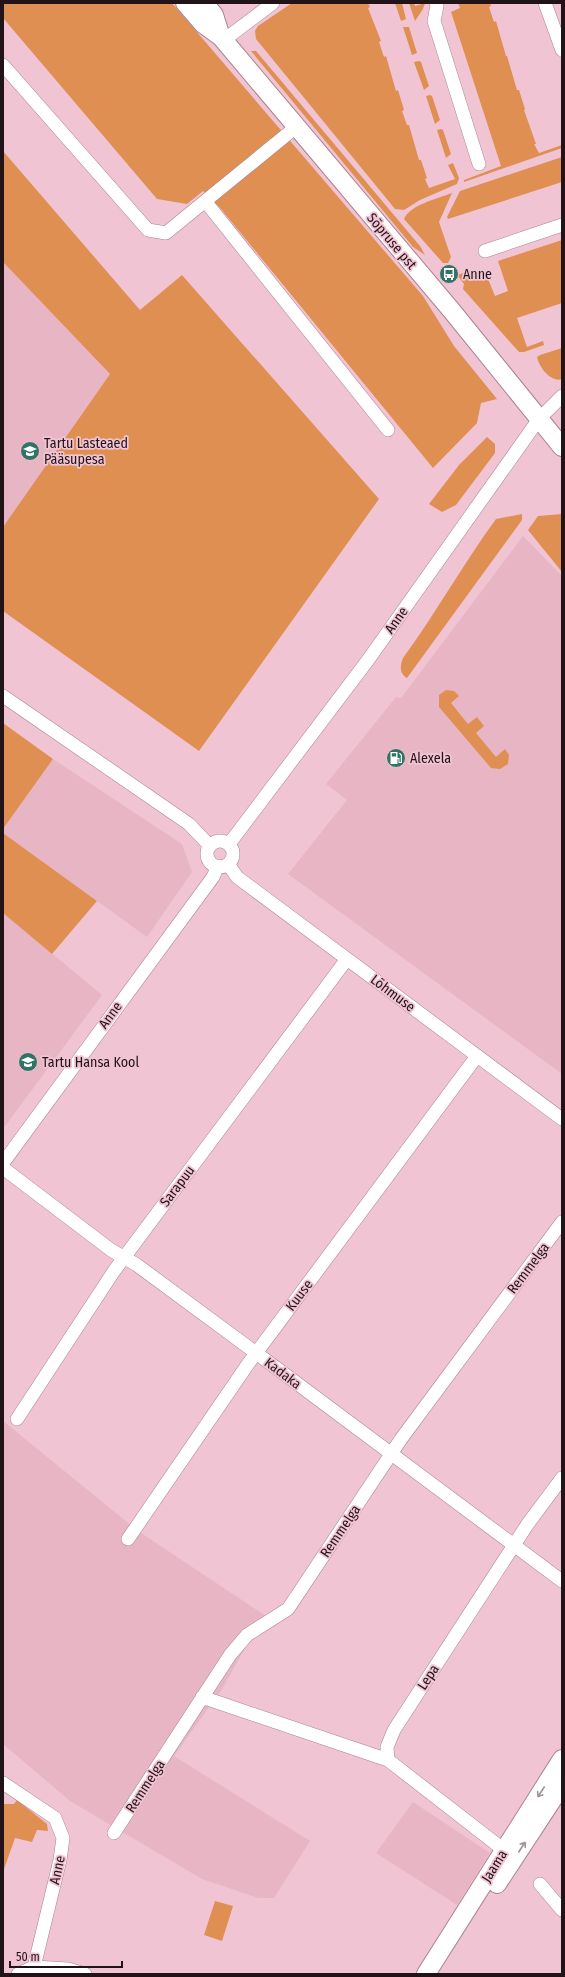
<svg xmlns="http://www.w3.org/2000/svg" width="565" height="1977" viewBox="0 0 565 1977" font-family="'Fira Sans Condensed',sans-serif">
  <style>
    .built { fill: #e8b5c5 }
    .green { fill: #e08f53 }
    .lines { fill: none; stroke-linecap: round; stroke-linejoin: round }
    .minor-casing { stroke: #ab8290; stroke-width: 14 }
    .secondary-casing { stroke: #ab8290; stroke-width: 20 }
    .minor { stroke: #fff; stroke-width: 13 }
    .secondary { stroke: #fff; stroke-width: 18 }
    .oneway { stroke: #9c9597 }
    .labels { text-anchor: middle; stroke-width: 3.5; stroke-linejoin: round; paint-order: stroke }
    .street-label { font-size: 14px; fill: #221318; stroke: #f1c4d3 }
    .poi-label { font-size: 14px; fill: #221318; stroke: #f1c4d3; text-anchor: start }
  </style>
  <rect width="100%" height="100%" fill="#f1c4d3"/>
  <path class="built" d="M3,262L110,374L3,527Z
    M523,536L562,576V1074L288,874L347,800L326,784L396,697L401,698Z
    M53,759L182,844L192,872L147,937L3,833V829Z
    M3,913L102,995L3,1129Z
    M3,1421L138,1531L278,1624L248,1643L222,1689L174,1756L310,1841L274,1898H258L202,1879L70,1801L3,1744Z
    M413,1802L490,1853L457,1905L376,1853Z"/>
  <path class="green" d="M3,3H172L423,296L454,346L497,399L481,403L477,423L433,468L221,209L203,191L187,204L157,199L3,18Z
    M292,3H368L370,7L368,8L381,41L379,42L384,57L386,56L396,91L398,90L404,110L402,111L407,125H409L419,160H421L427,178L425,179L429,188L455,179L448,165L453,163L459,178L457,184L420,200L404,210L395,209L256,39L255,31L258,26Z
    M395,3H402L406,19L401,21Z
    M409,3H414L415,6L425,3L423,9L415,21Z
    M458,3H490L491,6L489,7L494,22L496,21L506,56H507L517,90H519L525,109L524,110L536,144H534L539,153L562,145V148L464,182V180L501,166L451,12L460,8Z
    M403,27H409L417,53L412,55Z
    M251,51H256L420,246L425,255L413,247Z
    M419,61L421,62L429,86L424,90L414,62Z
    M430,95L432,96L440,120L435,124L426,96Z
    M441,129L443,130L451,154L446,158L437,130Z
    M3,151L140,310L182,275L379,499L199,751L3,611V527L110,374L3,262Z
    M562,157V182L448,219L447,217L460,191Z
    M452,193L439,222L451,257L448,263H443L404,219C411,204 437,199 452,193Z
    M562,240V303L517,318L527,347L543,341L544,345L524,352H519L463,289L464,284L457,275L473,270L476,278L486,274L495,296L508,291L498,261Z
    M562,348V379C551,383 539,367 537,357L540,355Z
    M487,437L495,444V453L456,505L442,512L429,504L459,465Z
    M522,514V520L407,678C399,673 400,666 403,658C436,613 463,564 496,519Z
    M562,514V572L528,530L538,516Z
    M446,690L454,691L459,696L451,703L468,724L477,717L484,726L476,733L496,757L505,749L509,755L508,764L500,769L491,768L439,707V695Z
    M3,723L53,759L3,829Z
    M3,833L97,901L52,954L3,913Z
    M17,1800L47,1824L48,1831L37,1830L32,1842L15,1838L3,1872V1806L4,1804H14Z
    M215,1901L233,1906L222,1941L204,1935Z"/>
  <g class="lines">
    <defs>
      <path id="minor" d="M436,3L437,6L434,21L479,164
        M545,3L562,50
        M224,40L273,3
        M3,65L148,230L166,233L296,127
        M205,201L388,430
        M485,251L562,225
        M3,696L189,824L210,846
        M207 854a13 13 0 1 1 26 0a13 13 0 1 1-26 0Z
        M229,844L368,660L539,419L562,396
        M228,864L237,877L562,1119
        M3,1163L213,877L218,866
        M3,1168L111,1250L137,1265L267,1361L562,1581
        M17,1419L114,1271L347,959
        M128,1539L248,1364L477,1056
        M202,1697L388,1760
        M3,1783L55,1818L63,1838L60,1860L34,1967
        M114,1833L230,1655L247,1635L288,1609L401,1439L562,1222
        M504,1850L388,1760L387,1747L394,1730L527,1525L562,1478
        M540,1884L562,1910
        M18,1974L34,1967L68,1969L85,1974"/>
      <path id="secondary" d="M185,3L203,24L221,37L452,311L562,447
        M204,3L214,15L221,37
        M497,1884L562,1785
        M426,1974L562,1759"/>
    </defs>
    <use href="#minor" class="minor-casing"/>
    <use href="#secondary" class="secondary-casing"/>
    <use href="#minor" class="minor"/>
    <use href="#secondary" class="secondary"/>
  </g>
  <defs><path id="oneway-shaft" d="M-6 0H5M1.5-3L5.5 0L1.5 3" fill="none" stroke-width="1.6" stroke-linecap="round" stroke-linejoin="round"/></defs>
  <g class="oneway">
    <use href="#oneway-shaft" transform="translate(541 1792) rotate(123)"/>
    <use href="#oneway-shaft" transform="translate(522 1847) rotate(-57)"/>
  </g>
  <defs>
    <symbol id="bus-disc" viewBox="-11 -11 22 22"><circle r="9.5" fill="#317364" stroke="#f1c4d3"/><path d="M-5-6H5V4H4V6H2V4H-2V6H-4V4H-5ZM-3.5-4V0h7V-4ZM-3.5 1.2v1.5H-2V1.2ZM2 1.2v1.5H3.5V1.2Z" fill="#fff"/></symbol>
    <symbol id="school-disc" viewBox="-11 -11 22 22"><circle r="9.5" fill="#317364" stroke="#f1c4d3"/><path d="M0-5L7-2L0 1L-7-2ZM-4 1L0 2.5L4 1V4Q0 6-4 4Z" fill="#fff"/></symbol>
    <symbol id="fuel-disc" viewBox="-11 -11 22 22"><circle r="9.5" fill="#317364" stroke="#f1c4d3"/><path d="M-5.5-6h7V0h2V4h1.3V-2.5L3-4.5l.8-.8L6-3V5H2.5V1h-1V6h-7ZM-4.2-4.7v3.2H.2V-4.7Z" fill="#fff"/></symbol>
  </defs>
  <g fill-rule="evenodd">
    <use href="#bus-disc" x="438" y="263" width="22" height="22"/>
    <use href="#school-disc" x="19" y="440" width="22" height="22"/>
    <use href="#fuel-disc" x="385" y="747" width="22" height="22"/>
    <use href="#school-disc" x="17" y="1051" width="22" height="22"/>
  </g>
  <g class="labels">
    <g class="street-label">
      <text transform="translate(392 241) rotate(50)" y="5">Sõpruse pst</text>
      <text transform="translate(396 620) rotate(-55)" y="5">Anne</text>
      <text transform="translate(393 993) rotate(37)" y="5">Lõhmuse</text>
      <text transform="translate(110 1015) rotate(-54)" y="5">Anne</text>
      <text transform="translate(177 1186) rotate(-53)" y="5">Sarapuu</text>
      <text transform="translate(528 1268) rotate(-53)" y="5">Remmelga</text>
      <text transform="translate(299 1295) rotate(-53)" y="5">Kuuse</text>
      <text transform="translate(283 1373) rotate(37)" y="5">Kadaka</text>
      <text transform="translate(340 1531) rotate(-56)" y="5">Remmelga</text>
      <text transform="translate(428 1677) rotate(-57)" y="5">Lepa</text>
      <text transform="translate(145 1786) rotate(-57)" y="5">Remmelga</text>
      <text transform="translate(494 1866) rotate(-58)" y="5">Jaama</text>
      <text transform="translate(57 1870) rotate(-78)" y="5">Anne</text>
    </g>
    <g class="poi-label">
      <text x="463" y="279">Anne</text>
      <text x="44" y="448">Tartu Lasteaed<tspan x="44" dy="16">Pääsupesa</tspan></text>
      <text x="410" y="763">Alexela</text>
      <text x="42" y="1067">Tartu Hansa Kool</text>
    </g>
  </g>
  <rect width="565" height="1977" fill="none" stroke="#221318" stroke-width="8"/>
  <path d="M10 1961v6h112v-6" fill="none" stroke="#221318" stroke-width="2"/>
  <text x="16" y="1961" font-size="12" fill="#221318" stroke="#f1c4d3" stroke-width="3" paint-order="stroke">50 m</text>
</svg>
